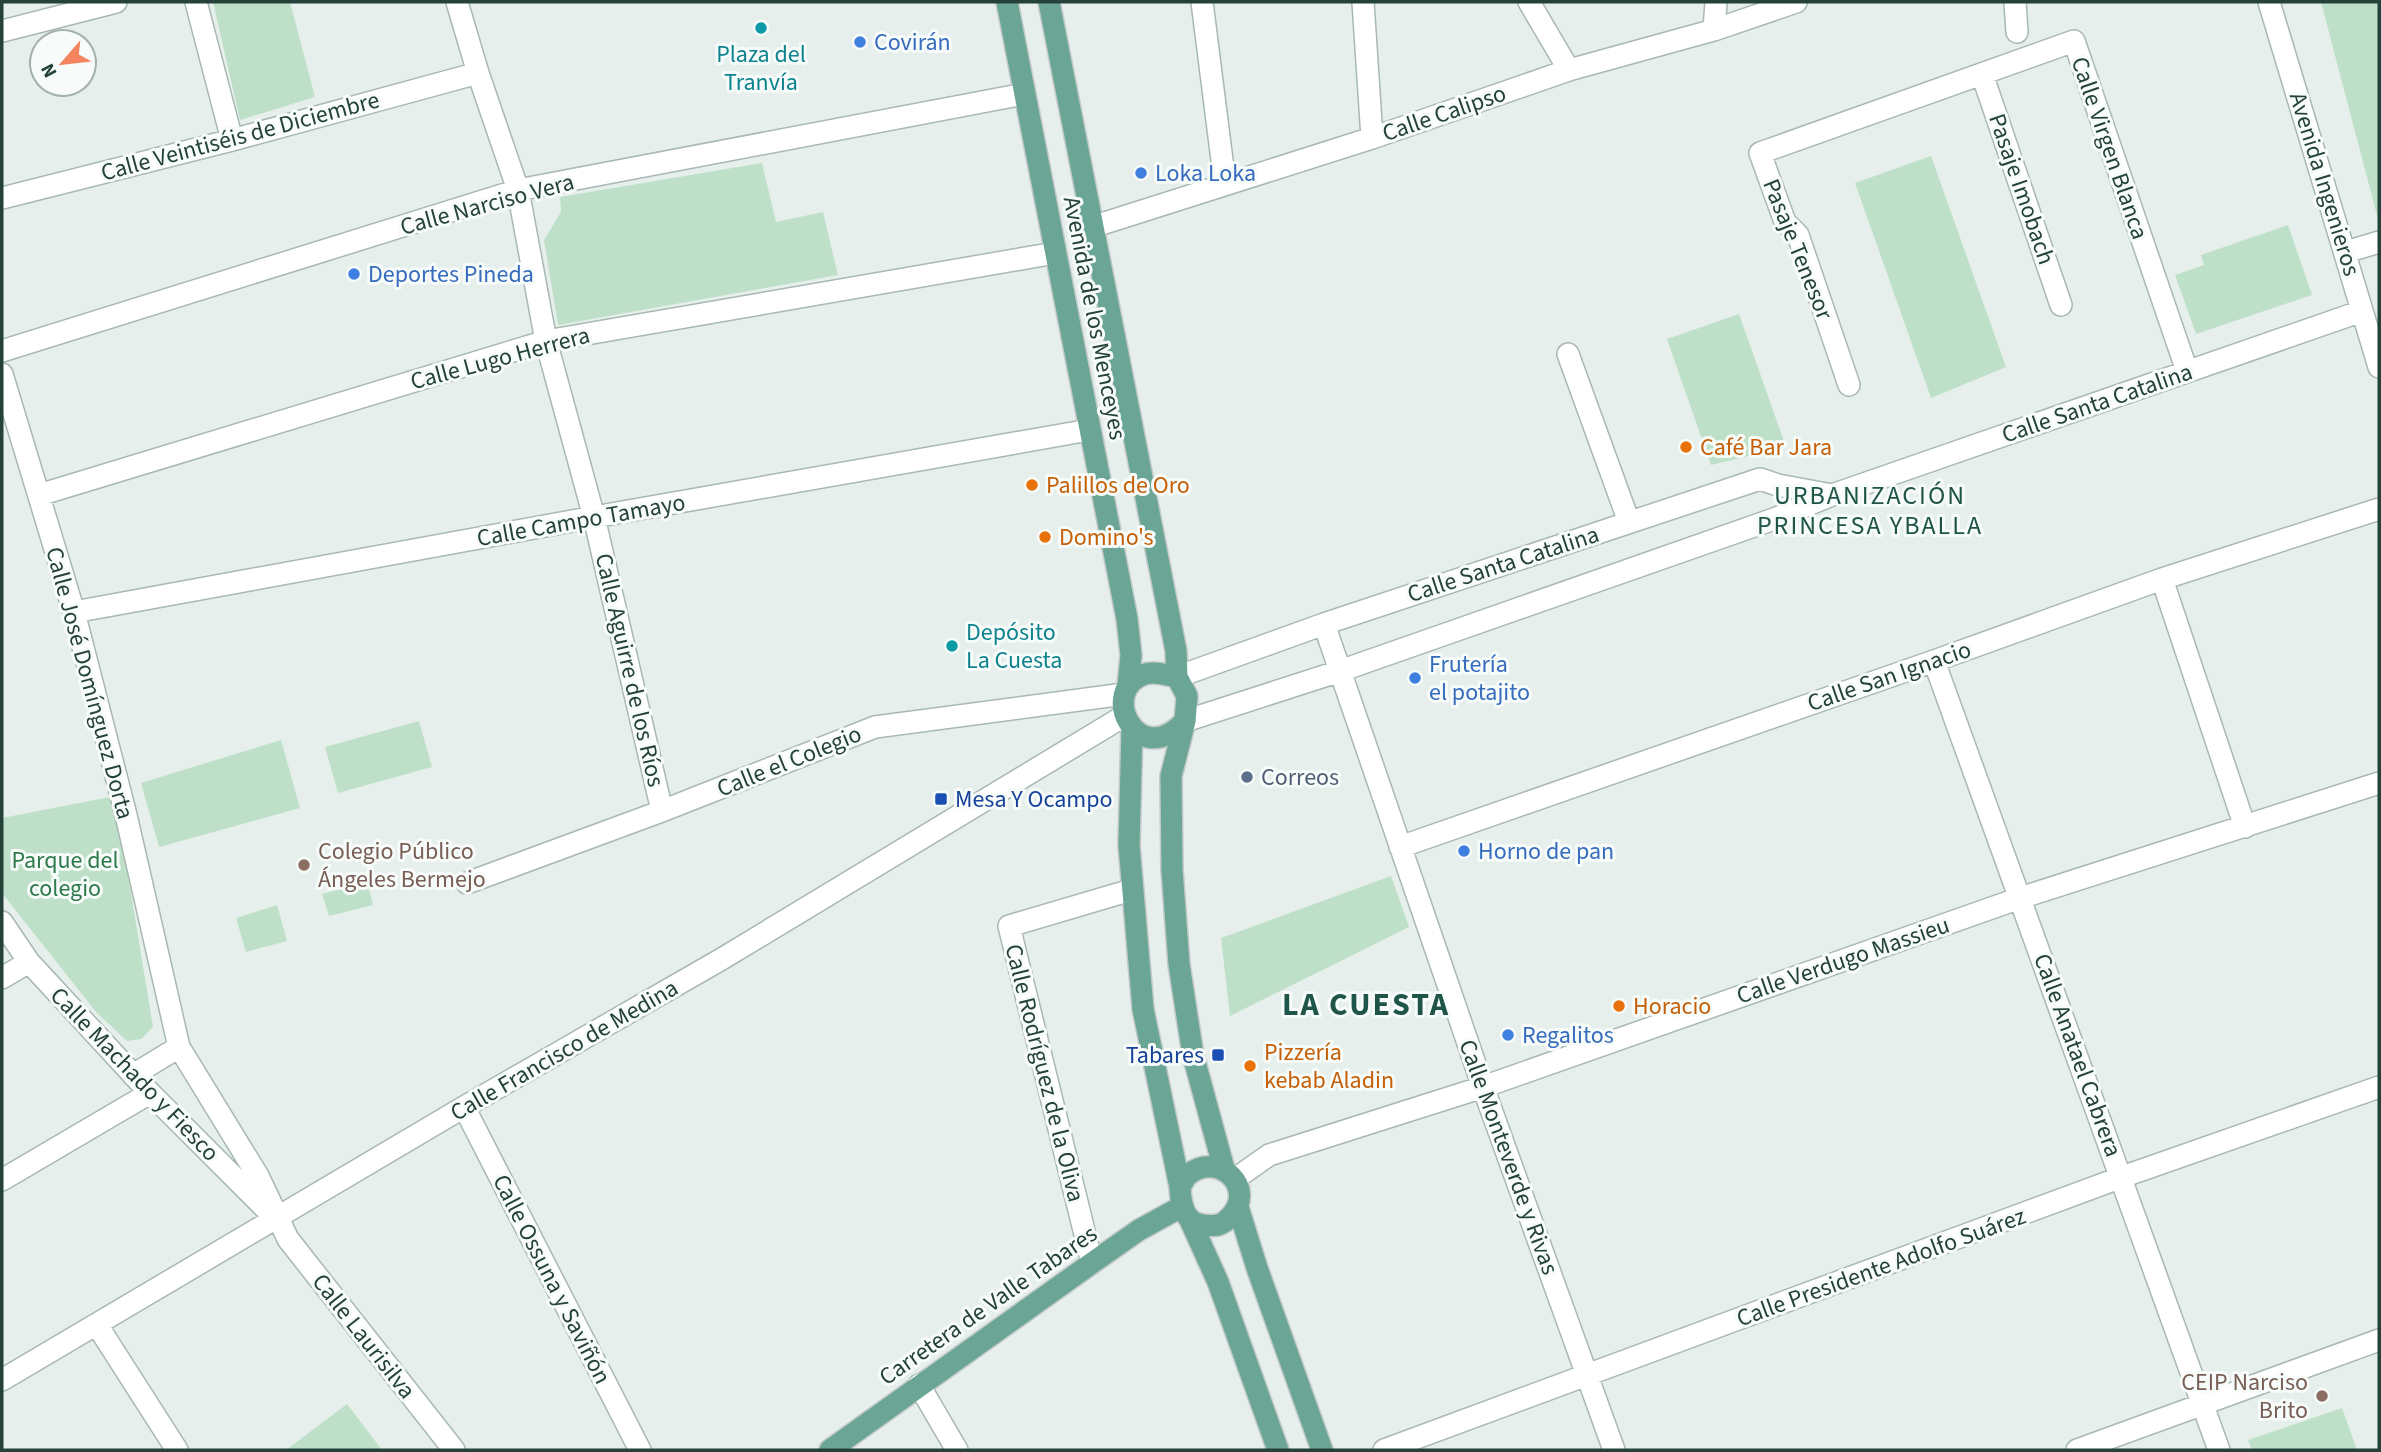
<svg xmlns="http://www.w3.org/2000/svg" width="2381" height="1452" viewBox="0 0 2381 1452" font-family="'Source Sans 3',sans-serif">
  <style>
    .green { fill: #bfe0c8 }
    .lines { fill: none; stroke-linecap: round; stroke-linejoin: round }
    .minor-casing { stroke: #a8b8b2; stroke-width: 24 }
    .major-casing { stroke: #c2cac8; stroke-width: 24 }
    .minor { stroke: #fff; stroke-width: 21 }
    .major { stroke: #6aa596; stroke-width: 21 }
    .culture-dot { fill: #0f9aa8; stroke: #f7fbf9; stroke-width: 2.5 }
    .shop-dot { fill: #3f7fe0; stroke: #f7fbf9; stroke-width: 2.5 }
    .food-dot { fill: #e8710a; stroke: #f7fbf9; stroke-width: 2.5 }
    .service-dot { fill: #5c6f8a; stroke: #f7fbf9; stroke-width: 2.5 }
    .transit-dot { fill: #1a4fb4; stroke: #f7fbf9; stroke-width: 2.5 }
    .education-dot { fill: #8d6e63; stroke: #f7fbf9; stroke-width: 2.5 }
    .labels { text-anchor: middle; stroke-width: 6; stroke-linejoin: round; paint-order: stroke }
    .shop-label { font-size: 24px; fill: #366cbe; stroke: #f7fbf9; text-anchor: start }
    .culture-label { font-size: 24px; fill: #0d838f; stroke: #f7fbf9 }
    .street-label { font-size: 24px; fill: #24423a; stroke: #f7fbf9 }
    .food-label { font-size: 24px; fill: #c56008; stroke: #f7fbf9; text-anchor: start }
    .service-label { font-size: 24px; fill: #4e5e75; stroke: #f7fbf9; text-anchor: start }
    .transit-label { font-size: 24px; fill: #164399; stroke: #f7fbf9; text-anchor: start }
    .education-label { font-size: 24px; fill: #785e54; stroke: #f7fbf9; text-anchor: start }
    .park-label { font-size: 24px; fill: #2d7a4b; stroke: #f7fbf9 }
    .neighbourhood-label { font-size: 26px; letter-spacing: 2px; fill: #1f5548; stroke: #f7fbf9 }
    .district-label { font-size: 32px; font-weight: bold; letter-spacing: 2px; fill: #1f5548; stroke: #f7fbf9 }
  </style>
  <rect width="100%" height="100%" fill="#e6efeb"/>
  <path class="green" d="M213,2H290L315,97L240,120Z
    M2321,2H2379V223Z
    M1931,156L2006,367L1931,398L1855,183Z
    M762,163L776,222L823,212L838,275L558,325L544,240L561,212L560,197Z
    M2288,225L2312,295L2196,334L2175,275L2204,265L2201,255Z
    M1739,314L1786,447L1711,465L1667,339Z
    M419,721L432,767L338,793L325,747Z
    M281,740L300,808L159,847L141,783Z
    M115,796L153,1027L141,1039L127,1041L96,1012L2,893V818Z
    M1391,876L1409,927L1230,1016L1221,938Z
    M367,882L373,905L329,916L322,894Z
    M277,905L287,941L246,952L236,918Z
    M347,1404L382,1450H286Z
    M2342,1408L2357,1450H2252L2248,1440Z"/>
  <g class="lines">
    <defs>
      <path id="minor" d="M196,2L232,140
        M457,2L478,73L518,190L546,341L594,517L662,811
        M1202,2L1225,184
        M1363,2L1372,138
        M1529,2L1569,70
        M2015,2L2017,32
        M2269,2L2379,367
        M1714,30L1716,2
        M2,31L116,2
        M1982,74L2061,305
        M2,198L232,140L478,73
        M1092,227L1372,138L1569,70L1714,30L1796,2
        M2346,252L2379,242
        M2,351L518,190L1024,94
        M1568,354L1629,522
        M2,374L74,612L126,815L179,1047L258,1176L288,1239L454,1450
        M1849,385L1798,235L1785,222L1760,153L2074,41L2187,371
        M39,495L546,341L1055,253
        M2162,579L2245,827
        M74,612L594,517L1089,430
        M1324,624L1483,1087L1614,1450
        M1934,661L2219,1450
        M1177,677L1324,624L1760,479L1778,485L1832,495
        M1185,721L1340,671L1774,519L1832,495L2362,311
        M1400,847L1934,661L2162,579L2379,509
        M467,883L662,811L875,727L1124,694
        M2,922L29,962L150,1093L268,1211
        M2,978L29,962
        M133,1075L179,1047
        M464,1107L640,1450
        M1235,1179L1269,1155L1483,1087L2020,898L2379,783
        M2,1180L150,1093
        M1092,1263L1009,926L1131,890
        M97,1325L177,1450
        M2,1380L464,1107L720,960L1124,716
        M919,1385L957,1450
        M1384,1450L2122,1177L2379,1087
        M2077,1450L2379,1340"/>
      <path id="major" d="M1007,2L1127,619L1131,655L1128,686
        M1049,2L1176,651L1177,677L1187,696L1185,721L1171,776L1172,870L1179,964L1193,1055L1224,1169
        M1177,677C1168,675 1154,671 1145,674C1097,689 1137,773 1185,721
        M1132,729L1129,845L1143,1009L1180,1187C1181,1213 1188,1229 1218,1225C1224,1223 1226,1221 1231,1216C1257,1187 1218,1151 1189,1174C1185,1176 1183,1183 1180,1187
        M1238,1207L1257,1268L1322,1450
        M1190,1220L1218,1282L1278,1450
        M830,1450L1092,1263L1139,1230L1181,1207"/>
    </defs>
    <use href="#minor" class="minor-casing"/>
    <use href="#major" class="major-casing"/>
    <use href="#minor" class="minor"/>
    <use href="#major" class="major"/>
  </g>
  <g class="culture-dot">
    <circle cx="761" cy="28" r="7"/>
    <circle cx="952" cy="646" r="7"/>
  </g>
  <g class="shop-dot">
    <circle cx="860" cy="42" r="7"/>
    <circle cx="1141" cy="173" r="7"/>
    <circle cx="354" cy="274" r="7"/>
    <circle cx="1415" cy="678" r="7"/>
    <circle cx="1464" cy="851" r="7"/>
    <circle cx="1508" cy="1035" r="7"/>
  </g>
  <g class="food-dot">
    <circle cx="1686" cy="447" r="7"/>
    <circle cx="1032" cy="485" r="7"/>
    <circle cx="1045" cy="537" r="7"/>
    <circle cx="1619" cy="1006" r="7"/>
    <circle cx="1250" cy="1066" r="7"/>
  </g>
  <circle class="service-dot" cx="1247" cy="777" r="7"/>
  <g class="transit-dot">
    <rect x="934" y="792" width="14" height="14" rx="3.5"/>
    <rect x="1211" y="1048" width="14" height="14" rx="3.5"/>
  </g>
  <g class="education-dot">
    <circle cx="304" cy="865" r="7"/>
    <circle cx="2322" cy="1396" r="7"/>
  </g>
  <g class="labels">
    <g class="shop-label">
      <text x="874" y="50">Covirán</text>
      <text x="1155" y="181">Loka Loka</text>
      <text x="368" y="282">Deportes Pineda</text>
      <text x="1429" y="672">Frutería<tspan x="1429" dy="28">el potajito</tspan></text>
      <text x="1478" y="859">Horno de pan</text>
      <text x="1522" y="1043">Regalitos</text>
    </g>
    <g class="culture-label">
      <text x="761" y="62">Plaza del<tspan x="761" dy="28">Tranvía</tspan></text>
      <text x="966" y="640" text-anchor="start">Depósito<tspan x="966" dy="28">La Cuesta</tspan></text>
    </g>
    <g class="street-label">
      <text transform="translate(1444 113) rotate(-19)" y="8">Calle Calipso</text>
      <text transform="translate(240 136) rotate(-15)" y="8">Calle Veintiséis de Diciembre</text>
      <text transform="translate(2110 148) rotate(71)" y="8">Calle Virgen Blanca</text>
      <text transform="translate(2325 184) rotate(73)" y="8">Avenida Ingenieros</text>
      <text transform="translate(2022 189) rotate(71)" y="8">Pasaje Imobach</text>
      <text transform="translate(487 204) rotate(-15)" y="8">Calle Narciso Vera</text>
      <text transform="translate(1798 249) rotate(68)" y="8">Pasaje Tenesor</text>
      <text transform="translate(1095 318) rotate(79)" y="8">Avenida de los Menceyes</text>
      <text transform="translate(500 358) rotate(-15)" y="8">Calle Lugo Herrera</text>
      <text transform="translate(2097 403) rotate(-19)" y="8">Calle Santa Catalina</text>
      <text transform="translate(581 520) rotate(-10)" y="8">Calle Campo Tamayo</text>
      <text transform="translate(1503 564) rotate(-18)" y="8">Calle Santa Catalina</text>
      <text transform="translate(630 670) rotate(77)" y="8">Calle Aguirre de los Ríos</text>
      <text transform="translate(1889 676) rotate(-19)" y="8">Calle San Ignacio</text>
      <text transform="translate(90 683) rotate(75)" y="8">Calle José Domínguez Dorta</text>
      <text transform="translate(789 761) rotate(-22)" y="8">Calle el Colegio</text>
      <text transform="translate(1843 960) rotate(-19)" y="8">Calle Verdugo Massieu</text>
      <text transform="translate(564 1050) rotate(-30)" y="8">Calle Francisco de Medina</text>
      <text transform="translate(2078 1055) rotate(70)" y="8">Calle Anatael Cabrera</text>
      <text transform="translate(1045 1073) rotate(76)" y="8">Calle Rodríguez de la Oliva</text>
      <text transform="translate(135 1074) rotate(46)" y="8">Calle Machado y Fiesco</text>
      <text transform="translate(1509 1157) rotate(70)" y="8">Calle Monteverde y Rivas</text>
      <text transform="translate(1881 1267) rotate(-20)" y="8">Calle Presidente Adolfo Suárez</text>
      <text transform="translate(552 1279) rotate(63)" y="8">Calle Ossuna y Saviñón</text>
      <text transform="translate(988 1305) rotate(-35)" y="8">Carretera de Valle Tabares</text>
      <text transform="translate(364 1336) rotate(52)" y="8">Calle Laurisilva</text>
    </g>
    <g class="food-label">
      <text x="1700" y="455">Café Bar Jara</text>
      <text x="1046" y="493">Palillos de Oro</text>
      <text x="1059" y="545">Domino's</text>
      <text x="1633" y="1014">Horacio</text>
      <text x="1264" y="1060">Pizzería<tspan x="1264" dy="28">kebab Aladin</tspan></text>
    </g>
    <g class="service-label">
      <text x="1261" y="785">Correos</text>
    </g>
    <g class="transit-label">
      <text x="955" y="807">Mesa Y Ocampo</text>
      <text x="1204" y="1063" text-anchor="end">Tabares</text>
    </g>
    <g class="education-label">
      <text x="318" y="859">Colegio Público<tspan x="318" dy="28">Ángeles Bermejo</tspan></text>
      <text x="2308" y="1390" text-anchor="end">CEIP Narciso<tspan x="2308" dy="28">Brito</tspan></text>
    </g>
    <g class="park-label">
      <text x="65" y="868">Parque del<tspan x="65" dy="28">colegio</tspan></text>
    </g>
    <g class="neighbourhood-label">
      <text x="1870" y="504">URBANIZACIÓN<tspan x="1870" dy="30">PRINCESA YBALLA</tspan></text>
    </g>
    <g class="district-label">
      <text x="1366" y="1015">LA CUESTA</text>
    </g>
  </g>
  <rect width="2381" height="1452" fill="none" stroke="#24423a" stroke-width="7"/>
  <g transform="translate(63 63) rotate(242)"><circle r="33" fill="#f7fbf9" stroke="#a3b1ad" stroke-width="2"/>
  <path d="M0-5L12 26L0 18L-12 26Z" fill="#f4845f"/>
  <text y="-10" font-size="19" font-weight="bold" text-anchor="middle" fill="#24423a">N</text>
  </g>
</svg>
